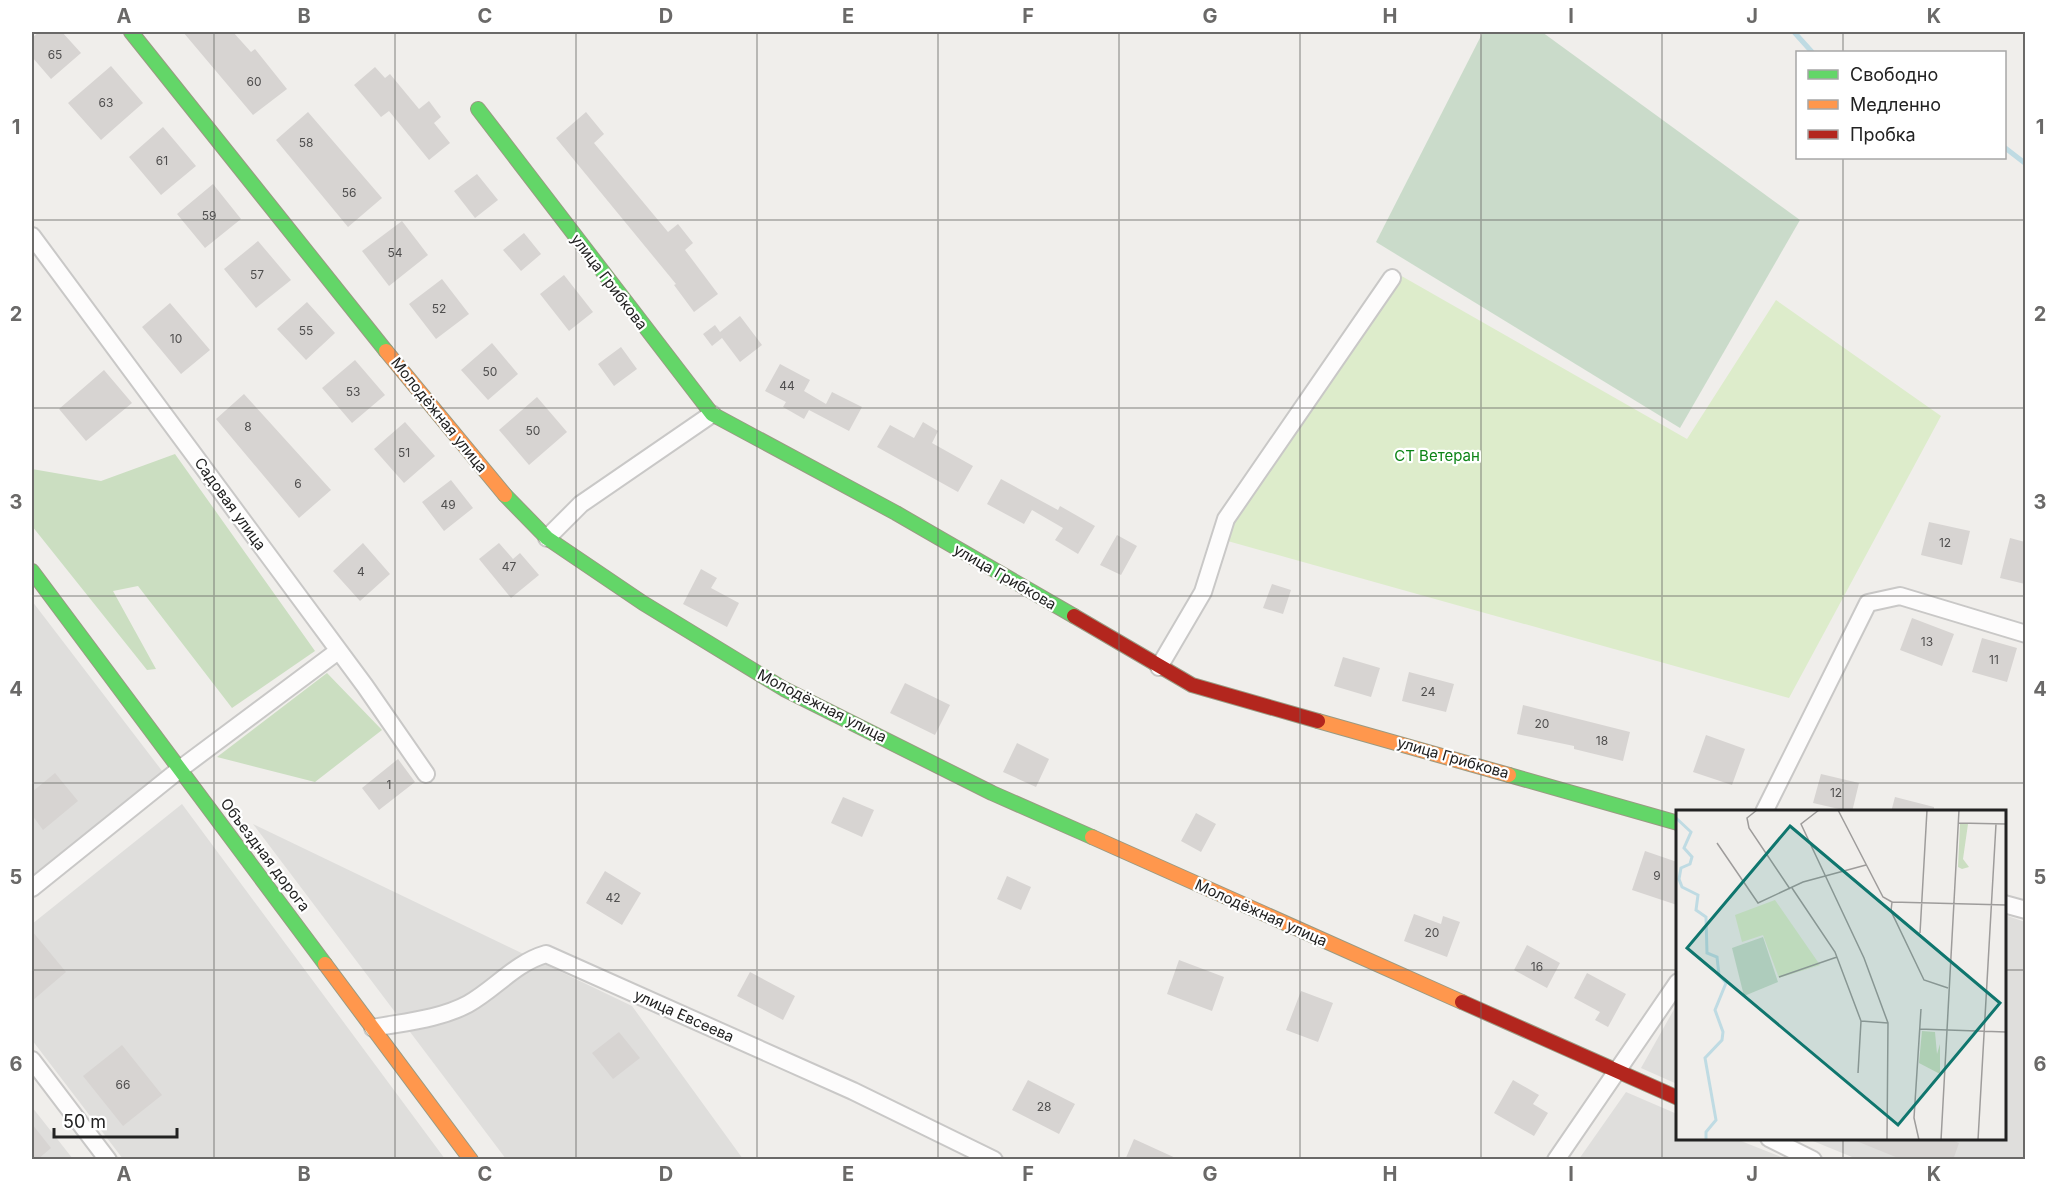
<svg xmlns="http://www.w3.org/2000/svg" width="2057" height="1191" viewBox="0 0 2057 1191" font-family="Inter,sans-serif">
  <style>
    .residential { fill: #dfdedc }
    .grass { fill: #ddeccb }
    .forest { fill: #cbdec1 }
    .cemetery { fill: #cadbca }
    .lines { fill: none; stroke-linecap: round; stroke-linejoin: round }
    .stream { stroke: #bfdbe3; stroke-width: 5 }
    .building { fill: #d7d4d2 }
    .street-casing { stroke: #c9c8c7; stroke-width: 20 }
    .fast-casing { stroke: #999a82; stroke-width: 16 }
    .slow-casing { stroke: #999a82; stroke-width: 16 }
    .jam-casing { stroke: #999a82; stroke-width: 16 }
    .street { stroke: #fdfcfc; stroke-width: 16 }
    .fast { stroke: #63d668; stroke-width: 14 }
    .slow { stroke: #ff974d; stroke-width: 14 }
    .jam { stroke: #b3261e; stroke-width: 14 }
    .grid { fill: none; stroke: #6a6968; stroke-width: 1.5; stroke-opacity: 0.55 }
    .labels { text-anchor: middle; stroke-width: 4.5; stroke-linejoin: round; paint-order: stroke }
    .number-label { font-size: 12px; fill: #4f4e4e }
    .street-label { font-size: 15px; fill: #222; stroke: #fff }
    .park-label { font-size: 15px; fill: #0c8416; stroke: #fff }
    .inset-river { fill: none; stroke: #bfdbe3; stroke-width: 3 }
    .inset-road { fill: none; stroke: #9e9c9b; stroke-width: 1.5 }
    .view { fill: #0f766e; fill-opacity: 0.15; stroke: #0f766e; stroke-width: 3 }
    .inset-edge { fill: none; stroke: #222; stroke-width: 3 }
    .neatline { fill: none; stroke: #6a6968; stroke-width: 2 }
    .grid-label { font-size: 20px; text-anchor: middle; font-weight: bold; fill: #6a6968 }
  </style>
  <rect width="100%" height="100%" fill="#f0eeeb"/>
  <path class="residential" d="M32,601L169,780L32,889Z
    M182,804L445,1159H123L32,1040V924Z
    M253,824L632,1006L743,1159H506Z
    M2005,915L2025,922V1159H1857L1808,1139L2004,1138Z
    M1677,1004V1084L1641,1068Z
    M1626,1092L1677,1114L1678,1138L1736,1139L1786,1159H1579Z
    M32,1107L73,1159H32Z"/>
  <path class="grass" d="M1391,270L1687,439L1776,300L1941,416L1789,698L1217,538Z"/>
  <path class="forest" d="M175,454L315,651L232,708L138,586L113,591L156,669L147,670L32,526V469L101,481Z
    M327,673L382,730L315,782L217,757Z"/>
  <path class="cemetery" d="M1483,32H1542L1800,220L1680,428L1376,242Z"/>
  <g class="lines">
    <path class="stream" d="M1794,32L1812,52
      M2004,147L2026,164"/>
  </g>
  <path class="building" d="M39,32H62L81,53L51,79L32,57V38Z
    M183,32H233L251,52L255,49L287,89L253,115Z
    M111,66L143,103L101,140L68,103Z
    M375,67L385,78L390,74L419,109L429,101L441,117L434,123L450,143L429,160L389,111L381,117L354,85Z
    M308,112L382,198L348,227L276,140Z
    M586,112L604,134L594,143L668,232L678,224L693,243L685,250L718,294L694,312L674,285L676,284L556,138Z
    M163,127L196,166L161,195L129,157Z
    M477,174L498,200L475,218L454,191Z
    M213,184L241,219L205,248L177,214Z
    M402,221L428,255L389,286L362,251Z
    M524,233L541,254L521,271L503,250Z
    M258,241L291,280L256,308L224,269Z
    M564,275L593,312L569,331L540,294Z
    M442,279L469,314L436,339L409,304Z
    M307,302L335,333L306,360L277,329Z
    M170,303L210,350L181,374L142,327Z
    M740,316L762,345L740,362L722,338L712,346L703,334L715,325L720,332Z
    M492,343L518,374L488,400L461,370Z
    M621,347L637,369L614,386L598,364Z
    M355,360L385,395L352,423L322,388Z
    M780,364L810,380L804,391L826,404L832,392L862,407L849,431L809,410L804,419L783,407L786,402L765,391Z
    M104,370L132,403L86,441L59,409Z
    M244,394L331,490L299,518L216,419Z
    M537,397L567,432L529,465L499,430Z
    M405,422L435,456L404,483L374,449Z
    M923,422L938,431L932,443L973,466L958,492L877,447L890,425L914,438Z
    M1001,479L1058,510L1060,506L1095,526L1078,554L1055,540L1063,528L1032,510L1024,524L987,504Z
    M451,480L473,508L444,531L422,502Z
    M1929,522L1970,531L1962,565L1921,555Z
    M1117,535L1137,546L1121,575L1100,565Z
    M2010,538L2025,542V584L2000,578Z
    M363,543L390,574L360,601L333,571Z
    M499,543L513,559L520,553L539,575L511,598L479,559Z
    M701,569L717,578L711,588L739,603L727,627L683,604Z
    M1272,584L1291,590L1283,614L1263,608Z
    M1912,618L1954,634L1942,666L1900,650Z
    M1982,638L2017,648L2007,682L1972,672Z
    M1343,657L1380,668L1371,697L1334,686Z
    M1409,672L1454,684L1446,712L1402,701Z
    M905,683L950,705L935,735L890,713Z
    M1523,705L1630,732L1623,761L1574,749V746L1517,734Z
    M1706,735L1745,749L1732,785L1693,772Z
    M1017,743L1049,759L1036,787L1003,772Z
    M398,759L415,782L379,810L362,788Z
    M55,773L78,801L43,830L32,815V792Z
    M1821,774L1859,783L1852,812L1813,803Z
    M843,797L874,810L862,837L831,823Z
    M1895,797L1934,807V812H1891Z
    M1196,813L1216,824L1201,852L1181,841Z
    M1645,851L1677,862V905L1632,890Z
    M605,871L641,893L622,925L586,903Z
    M1007,876L1031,887L1021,910L997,899Z
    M1414,914L1441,924L1443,916L1460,922L1447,957L1404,941Z
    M32,931L66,972L32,1001Z
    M1527,945L1560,963L1547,988L1514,970Z
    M1179,960L1224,977L1212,1011L1167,994Z
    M750,972L795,996L783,1020L737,996Z
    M1587,973L1626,994L1608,1027L1595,1020L1600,1012L1574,998Z
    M1301,991L1333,1003L1318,1042L1286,1030Z
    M619,1032L640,1058L613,1079L592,1053Z
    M122,1045L162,1095L123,1126L83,1076Z
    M1028,1080L1075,1104L1059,1134L1012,1110Z
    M1513,1080L1539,1095L1533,1104L1548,1113L1534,1136L1494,1113Z
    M32,1124L51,1148L37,1160H32Z
    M1849,1138H1947L1959,1143L1953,1160H1903Z
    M1134,1139L1180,1160H1125Z"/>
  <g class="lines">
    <defs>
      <path id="street" d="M32,236L365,686L426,774
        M547,538L581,504L712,414
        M1159,667L1203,592L1226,519L1392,278
        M1764,812L1868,603L1900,596L2026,634
        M32,888L180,769L338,651
        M2004,904L2026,910
        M373,1028C404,1022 440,1019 468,1004C495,989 515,963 546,954L853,1091L994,1160
        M32,1060L108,1160
        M1769,1138L1813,1160
        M1556,1160L1678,982"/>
      <path id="fast" d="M131,32L386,351
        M478,109L712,414L896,513L1074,616
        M505,495L547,538L643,603L784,689L992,793L1092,837
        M32,571L325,964
        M1509,775L1678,823"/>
      <path id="slow" d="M386,351L505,495
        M1318,721L1509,775
        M1092,837L1462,1002
        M325,964L471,1160"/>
      <path id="jam" d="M1074,616L1192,685L1318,721
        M1462,1002L1678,1098"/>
    </defs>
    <use href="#street" class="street-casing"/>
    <use href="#fast" class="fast-casing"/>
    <use href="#slow" class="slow-casing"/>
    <use href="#jam" class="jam-casing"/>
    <use href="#street" class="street"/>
    <use href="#fast" class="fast"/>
    <use href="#slow" class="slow"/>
    <use href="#jam" class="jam"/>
  </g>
  <path class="grid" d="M214,32V1160M395,32V1160M576,32V1160M757,32V1160M938,32V1160M1119,32V1160M1300,32V1160M1481,32V1160M1662,32V1160M1843,32V52M1843,158V812M32,220H2026M32,408H2026M32,596H2026M32,783H2026M32,970H1678M2004,970H2026M1843,1138V1160"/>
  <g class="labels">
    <g class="number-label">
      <text x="55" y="59">65</text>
      <text x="254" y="86">60</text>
      <text x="106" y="107">63</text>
      <text x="306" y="147">58</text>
      <text x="162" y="165">61</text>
      <text x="349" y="197">56</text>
      <text x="209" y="220">59</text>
      <text x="395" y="257">54</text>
      <text x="257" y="279">57</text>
      <text x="439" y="313">52</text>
      <text x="306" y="335">55</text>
      <text x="176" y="343">10</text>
      <text x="490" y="376">50</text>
      <text x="787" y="390">44</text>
      <text x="353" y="396">53</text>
      <text x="248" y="431">8</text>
      <text x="533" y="435">50</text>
      <text x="404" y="457">51</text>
      <text x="298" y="488">6</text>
      <text x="448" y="509">49</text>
      <text x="1945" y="547">12</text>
      <text x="509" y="571">47</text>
      <text x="361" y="576">4</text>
      <text x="1927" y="646">13</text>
      <text x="1994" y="664">11</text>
      <text x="1428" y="696">24</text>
      <text x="1542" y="728">20</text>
      <text x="1602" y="745">18</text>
      <text x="389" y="789">1</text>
      <text x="1836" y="797">12</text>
      <text x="1657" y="880">9</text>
      <text x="613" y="902">42</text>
      <text x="1432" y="937">20</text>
      <text x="1537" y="971">16</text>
      <text x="123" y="1089">66</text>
      <text x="1044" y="1111">28</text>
    </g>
    <g class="street-label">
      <text transform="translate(609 282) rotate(53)" y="5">улица Грибкова</text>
      <text transform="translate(439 415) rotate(51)" y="5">Молодёжная улица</text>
      <text transform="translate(230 504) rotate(54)" y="5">Садовая улица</text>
      <text transform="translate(1005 577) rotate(30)" y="5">улица Грибкова</text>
      <text transform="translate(822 706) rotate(27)" y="5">Молодёжная улица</text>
      <text transform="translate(1453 758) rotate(16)" y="5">улица Грибкова</text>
      <text transform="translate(265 855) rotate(53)" y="5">Объездная дорога</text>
      <text transform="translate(1261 913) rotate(24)" y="5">Молодёжная улица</text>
      <text transform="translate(684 1016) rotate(24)" y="5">улица Евсеева</text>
    </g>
    <g class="park-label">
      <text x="1437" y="461">СТ Ветеран</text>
    </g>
  </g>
  <g transform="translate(1676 810)">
    <rect width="330" height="330" fill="#f0eeeb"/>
    <path d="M99,90L144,155L103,168L87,125L66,132L59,105Z" fill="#ddeccb"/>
    <path d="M284,14H292L287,49L293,57L286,59L282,57ZM246,221L259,222L261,244L264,234V264L243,253Z" fill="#cbdec1"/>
    <path d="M87,127L102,172L68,186L56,138Z" fill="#cadbca"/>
    <path class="inset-river" d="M0,8L15,22L8,38L16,47L14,54L5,58L3,69L6,77L22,85L20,100L30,107L31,143L41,147L43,165L50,173L39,200L47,222L46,230L29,248L40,310L30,322V330"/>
    <path class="inset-road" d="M81,0L71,8L73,18L114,79M143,0L125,14L188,148L212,213L211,330M162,0L207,87L216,92L215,101L248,170L272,178M282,13L330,14M41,33L82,93L127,72L190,55M116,78L159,142L185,211L182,263M216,92L330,95M244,123L251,0M103,167L161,147M185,211L212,213M243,219L330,222M243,330L238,308L245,199M265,330L283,0M302,330L320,14"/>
    <path class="view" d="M114,16L324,193L222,315L11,138Z"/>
    <rect width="330" height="330" class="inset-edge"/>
  </g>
  <rect width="2057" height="1191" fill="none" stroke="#ffffff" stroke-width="66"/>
  <rect x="1796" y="51" width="210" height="108" fill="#ffffff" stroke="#a7a7a7" stroke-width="1.5"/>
  <rect x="1808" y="70" width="30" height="9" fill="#63d668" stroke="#a7a7a7" stroke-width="1.5"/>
  <text x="1850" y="81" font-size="18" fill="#222222">Свободно</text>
  <rect x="1808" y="100" width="30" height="9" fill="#ff974d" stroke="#a7a7a7" stroke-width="1.5"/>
  <text x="1850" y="111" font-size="18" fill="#222222">Медленно</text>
  <rect x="1808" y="130" width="30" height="9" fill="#b3261e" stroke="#a7a7a7" stroke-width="1.5"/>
  <text x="1850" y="141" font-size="18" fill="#222222">Пробка</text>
  <path d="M54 1128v9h123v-9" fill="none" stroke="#222222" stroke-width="3"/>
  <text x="63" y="1128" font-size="18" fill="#222222" stroke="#ffffff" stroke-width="4.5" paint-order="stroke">50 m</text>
  <rect x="33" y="33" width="1991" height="1125" class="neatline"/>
  <g class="grid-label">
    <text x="124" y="23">A</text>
    <text x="304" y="23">B</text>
    <text x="485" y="23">C</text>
    <text x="666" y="23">D</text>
    <text x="848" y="23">E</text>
    <text x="1028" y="23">F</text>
    <text x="1210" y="23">G</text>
    <text x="1390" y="23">H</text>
    <text x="1571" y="23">I</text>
    <text x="1752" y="23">J</text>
    <text x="1934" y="23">K</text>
    <text x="16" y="134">1</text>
    <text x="2040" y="134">1</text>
    <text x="16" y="321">2</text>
    <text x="2040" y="321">2</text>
    <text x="16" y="509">3</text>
    <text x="2040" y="509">3</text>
    <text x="16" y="696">4</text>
    <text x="2040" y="696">4</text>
    <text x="16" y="884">5</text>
    <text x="2040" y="884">5</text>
    <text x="16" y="1071">6</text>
    <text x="2040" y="1071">6</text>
    <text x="124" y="1181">A</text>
    <text x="304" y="1181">B</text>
    <text x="485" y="1181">C</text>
    <text x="666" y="1181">D</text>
    <text x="848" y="1181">E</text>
    <text x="1028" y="1181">F</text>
    <text x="1210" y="1181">G</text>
    <text x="1390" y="1181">H</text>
    <text x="1571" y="1181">I</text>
    <text x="1752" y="1181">J</text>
    <text x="1934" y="1181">K</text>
  </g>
</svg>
